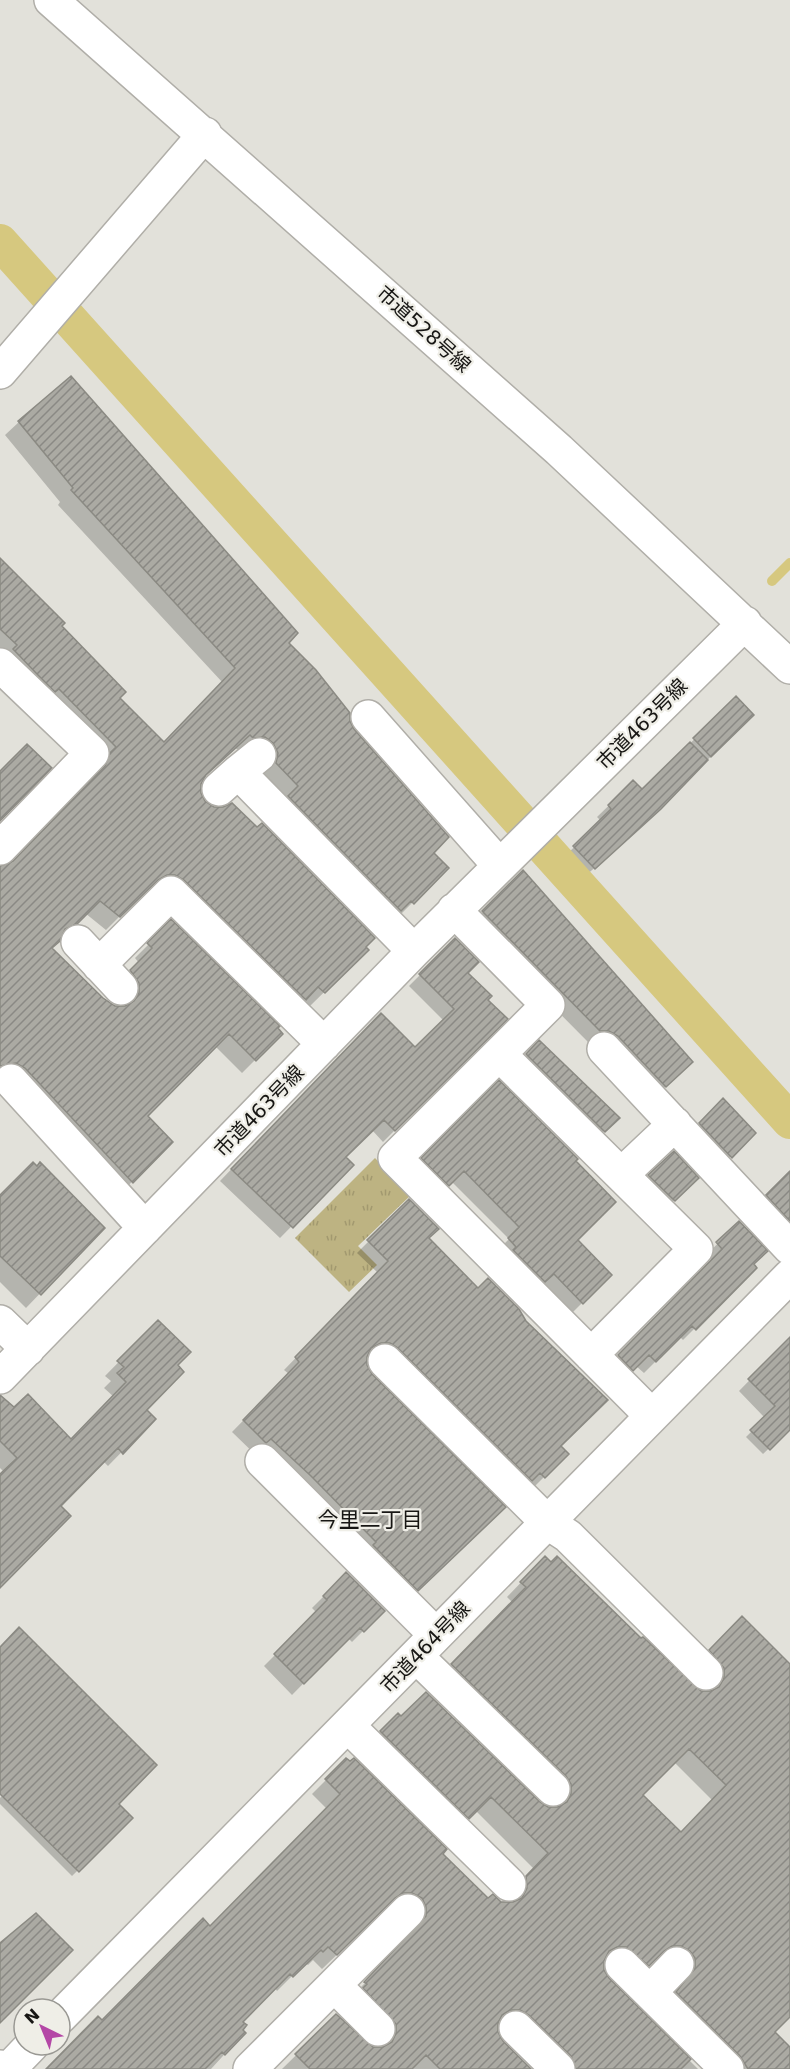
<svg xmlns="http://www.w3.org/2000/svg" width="790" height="2069" viewBox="0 0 790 2069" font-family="'DejaVu Sans','Noto Sans JP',sans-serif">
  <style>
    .park { fill: url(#park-tufts) }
    .shadow { fill: #0003; fill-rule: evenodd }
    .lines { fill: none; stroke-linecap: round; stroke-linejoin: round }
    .stream { stroke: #d6c87f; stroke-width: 10 }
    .canal { stroke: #d6c87f; stroke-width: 36 }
    .building { fill: url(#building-hatch); stroke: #8b8a83; stroke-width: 1.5; fill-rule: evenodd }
    .minor-casing { stroke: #b0aea8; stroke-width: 36 }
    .major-casing { stroke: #b0aea8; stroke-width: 36 }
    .minor { stroke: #fff; stroke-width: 33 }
    .major { stroke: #fff; stroke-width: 33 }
    .labels { text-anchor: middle; stroke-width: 4.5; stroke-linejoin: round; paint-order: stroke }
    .street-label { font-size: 20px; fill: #171614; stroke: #efeee7 }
    .neighbourhood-label { font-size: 21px; fill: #171614; stroke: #efeee7 }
  </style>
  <defs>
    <pattern id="park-tufts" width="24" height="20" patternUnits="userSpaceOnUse" patternTransform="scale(1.5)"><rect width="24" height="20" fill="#bdb382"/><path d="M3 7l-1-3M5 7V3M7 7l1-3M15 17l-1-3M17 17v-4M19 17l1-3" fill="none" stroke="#a2996f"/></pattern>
    <pattern id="building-hatch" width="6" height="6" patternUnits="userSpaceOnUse" patternTransform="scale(1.5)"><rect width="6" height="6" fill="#abaaa3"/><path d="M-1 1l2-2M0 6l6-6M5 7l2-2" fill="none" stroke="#8a8984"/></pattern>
  </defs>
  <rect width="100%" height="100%" fill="#e2e1da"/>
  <path class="park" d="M375,1158L411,1195L358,1246L377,1265L349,1292L295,1238Z"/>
  <path class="shadow" d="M19,422L287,643L348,722L431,853L447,868L399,916L263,777L264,766L235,748L203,777L199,793L204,803L367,950L310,1006L304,999L291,1012L161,888H152L143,893L106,930L85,913L50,948L102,999L115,1007L126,1008V997L117,985L139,963L135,958L171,922L281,1034L242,1073L215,1046L146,1116L171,1142L118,1196L0,1076V868L14,863L92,781L97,768L0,655V572L60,626L118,698L164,744L223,683L58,505L60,502L5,435Z
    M736,698L752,715L648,820L582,879L563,858L601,821L597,817L633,782L642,791Z
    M523,872L679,1074L653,1098L597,1042H588L471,924Z
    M455,940L466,973L486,1000L506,1019L383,1142L372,1130L344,1158L352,1165L280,1238L220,1181L369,1026L415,1049L444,1021L409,986Z
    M539,1043L617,1118L593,1142L516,1066Z
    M499,1083L574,1161L576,1240L610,1275L571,1314L497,1251L509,1239L452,1182L437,1196L411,1171Z
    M723,1100L754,1133L719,1168L688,1135Z
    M789,1171L790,1172V1230L754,1206Z
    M649,1176L697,1178L662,1212L638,1188Z
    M0,1197L103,1228L26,1308L0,1282Z
    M409,1201L427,1238L559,1446L567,1454L533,1488L378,1354L366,1355L365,1366L371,1375L492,1519L406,1601L232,1432L289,1374L284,1370L378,1273L357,1253Z
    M739,1223L755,1268L683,1340L680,1337L644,1373L636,1366L621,1381L607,1367L712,1261L706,1255Z
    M158,1322L176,1365L145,1411L154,1419L108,1466L103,1461L59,1506L0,1586V1476L4,1472L0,1468V1411L14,1410L71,1440L114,1397L104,1388L111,1381L105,1376Z
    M790,1339V1411L786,1432L763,1454L746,1437L765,1418L739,1391Z
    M530,1573L641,1641L700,1692H710V1682L696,1665L742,1618L790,1666V2015L773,2032L790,2050V2062L783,2069H725L663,2007L681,1984V1973L666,1960H656L634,1979L612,1961H603V1971L608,1979L698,2069H553L505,2024H497V2034L530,2069H282L336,2016L372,2048H382V2038L351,1997L407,1941L412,1931V1921L398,1907H387L322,1969L313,1960L308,1965L305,1963L277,1991L275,1988L241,2022L244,2033L211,2069H48L210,1928L327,1809L312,1794L346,1760L488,1900L513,1904L512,1892L534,1869L475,1810L454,1832L366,1746L398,1715L539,1804L547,1808L557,1809V1800L438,1679L512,1602L507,1597ZM674,1762L713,1801L681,1834L641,1795Z
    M346,1574L383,1611L352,1642L348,1638L292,1695L264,1666L317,1613L312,1608Z
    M0,1649L116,1804L131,1818L72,1876L0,1804V1798L4,1794L0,1791Z"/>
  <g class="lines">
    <path class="stream" d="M772,581L790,563"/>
    <path class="canal" d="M0,242L790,1121"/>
  </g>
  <path class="building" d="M71,376L298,633L289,643L316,670L350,713V721L354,729L449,837L434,853L449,868L414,904L411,901L401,911L288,796L298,786L276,763L278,753L273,743L265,737L253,738L250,735L206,775L201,784V793L205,801L214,807H223L232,803L257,827L262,823L375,938L366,947L369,950L325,993L318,987L306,1000L184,880L175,875H167L158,880L120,917L100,901L77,924L65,929L60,941L52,948L103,998L115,1006H125L134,1001L139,993V983L130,970L152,948L147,943L171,919L280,1026L278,1028L283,1034L256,1061L229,1034L148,1116L173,1142L133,1183L25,1068L16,1063L0,1066V866L13,861L105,766L110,753L116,747L59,689L55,692L37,674L13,649L17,645L0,629V558L65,623L62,626L126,692L120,698L164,742L235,668L71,490L73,488L18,421Z
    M736,696L754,715L711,757L693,738Z
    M690,742L708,760L661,809L595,869L573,846L611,809L608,805L633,780L642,789Z
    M27,744L52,768L0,821V771Z
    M523,870L693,1062L666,1087L618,1036L609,1031H600L482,911Z
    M455,938L479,962L468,973L492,996L488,1000L508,1019L395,1131L384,1120L346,1157L354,1165L293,1228L231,1169L381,1013L415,1047L454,1009L419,974Z
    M539,1040L620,1118L605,1132L526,1054Z
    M499,1080L578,1159L576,1161L616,1202L578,1240L612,1275L583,1304L554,1274L545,1282L513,1250L516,1247L508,1238L519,1227L464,1171L449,1186L421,1158Z
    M723,1098L756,1133L732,1158L699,1123Z
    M674,1151L699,1178L675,1201L648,1175Z
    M33,1162L37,1166L40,1162L105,1228L41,1295L0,1256V1195Z
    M790,1171V1221L766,1195Z
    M409,1199L439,1229L429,1238L478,1288L488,1278L519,1309L526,1321L608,1400L561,1446L569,1454L545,1478L540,1473L532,1481L398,1348L390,1343H381L371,1348L367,1357V1365L372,1374L506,1507L418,1591L373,1545L376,1542L311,1476L271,1439L266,1443L243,1420L299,1362L295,1357L388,1261L367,1240Z
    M739,1221L768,1251L754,1264L757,1268L696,1330L692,1326L656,1362L649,1355L633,1371L618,1355L722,1249L716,1242Z
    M158,1320L191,1352L178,1365L184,1372L147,1410L156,1419L123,1454L118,1448L61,1506L71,1516L0,1588V1474L17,1458L0,1441V1395L14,1407L28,1394L71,1439L126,1382L117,1373L124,1367L117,1361Z
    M790,1337V1430L770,1450L750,1430L775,1406L748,1379Z
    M545,1556L551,1562L557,1556L641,1638L643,1637L701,1691H711L719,1687L724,1678V1668L709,1650L742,1616L790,1664V2017L775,2032L790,2047V2069H748L740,2056L676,1992L695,1968V1958L690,1951L681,1946H672L664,1951L649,1966L626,1947H617L609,1951L604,1961V1970L609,1978L691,2059L681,2069H576L571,2056L529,2015L520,2010H510L502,2015L498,2023V2032L503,2041L531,2069H440L426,2055L412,2069H310L295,2054L336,2014L373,2047H383L392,2042L396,2033V2024L363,1988L367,1984L364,1982L426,1916V1907L422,1898L412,1893H403L395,1898L337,1955L328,1947L323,1952L321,1950L293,1977L290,1974L243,2022L247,2025L243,2030L246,2033L225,2055L222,2052L205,2069H46L98,2016L102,2020L203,1918L210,1926L340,1794L325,1779L346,1758L350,1761L354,1758L447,1849L443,1854L488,1898L493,1894L501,1902H513L522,1898L527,1888L526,1876L548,1853L491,1797L469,1819L380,1731L398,1713L401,1716L426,1692L540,1802L548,1807H558L567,1802L571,1794V1784L566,1776L451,1664L526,1587L520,1582ZM689,1749L726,1785L681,1832L643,1795Z
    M346,1572L385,1611L364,1632L360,1628L304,1684L274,1654L327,1600L323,1596Z
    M19,1627L157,1765L119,1804L133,1818L79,1872L0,1794V1647Z
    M36,1913L73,1950L0,2023V1943Z"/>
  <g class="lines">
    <defs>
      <path id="minor" d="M51,0L559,450L790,667
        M0,372L205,134
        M0,665L92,753L0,848
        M368,717L499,865
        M238,772L259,755
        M219,789L238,772L414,951
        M454,910L548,1005L395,1158L652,1416
        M78,942L121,988
        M99,965L171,893L324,1044
        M604,1049L790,1248
        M499,1054L696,1249L591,1355
        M11,1081L145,1228
        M621,1175L675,1124
        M0,1322L28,1349
        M385,1361L548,1523L568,1536L706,1673
        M0,1377L414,951L745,623
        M262,1461L436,1635
        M416,1656L553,1789
        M348,1726L509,1884
        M622,1965L727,2069
        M334,1985L378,2029
        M650,1992L677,1964
        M60,2017L790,1276
        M516,2028L558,2069
        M9,2069L32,2045
        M250,2069L408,1911"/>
      <path id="major" d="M0,2067L2,2069"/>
    </defs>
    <use href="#minor" class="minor-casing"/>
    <use href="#major" class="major-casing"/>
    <use href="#minor" class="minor"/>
    <use href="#major" class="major"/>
  </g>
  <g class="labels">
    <g class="street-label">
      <text transform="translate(424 329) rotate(42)" y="7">市道528号線</text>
      <text transform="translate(642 724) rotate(-45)" y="7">市道463号線</text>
      <text transform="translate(259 1111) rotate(-46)" y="7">市道463号線</text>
      <text transform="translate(425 1647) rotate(-46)" y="7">市道464号線</text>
    </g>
    <g class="neighbourhood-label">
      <text x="370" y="1527">今里二丁目</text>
    </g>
  </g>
  <g transform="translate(42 2027) rotate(317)"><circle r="28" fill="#efeee7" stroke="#999893" stroke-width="1.5"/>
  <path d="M0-4.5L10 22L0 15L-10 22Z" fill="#b447a6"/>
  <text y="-9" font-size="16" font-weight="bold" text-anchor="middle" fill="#171614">N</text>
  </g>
</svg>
